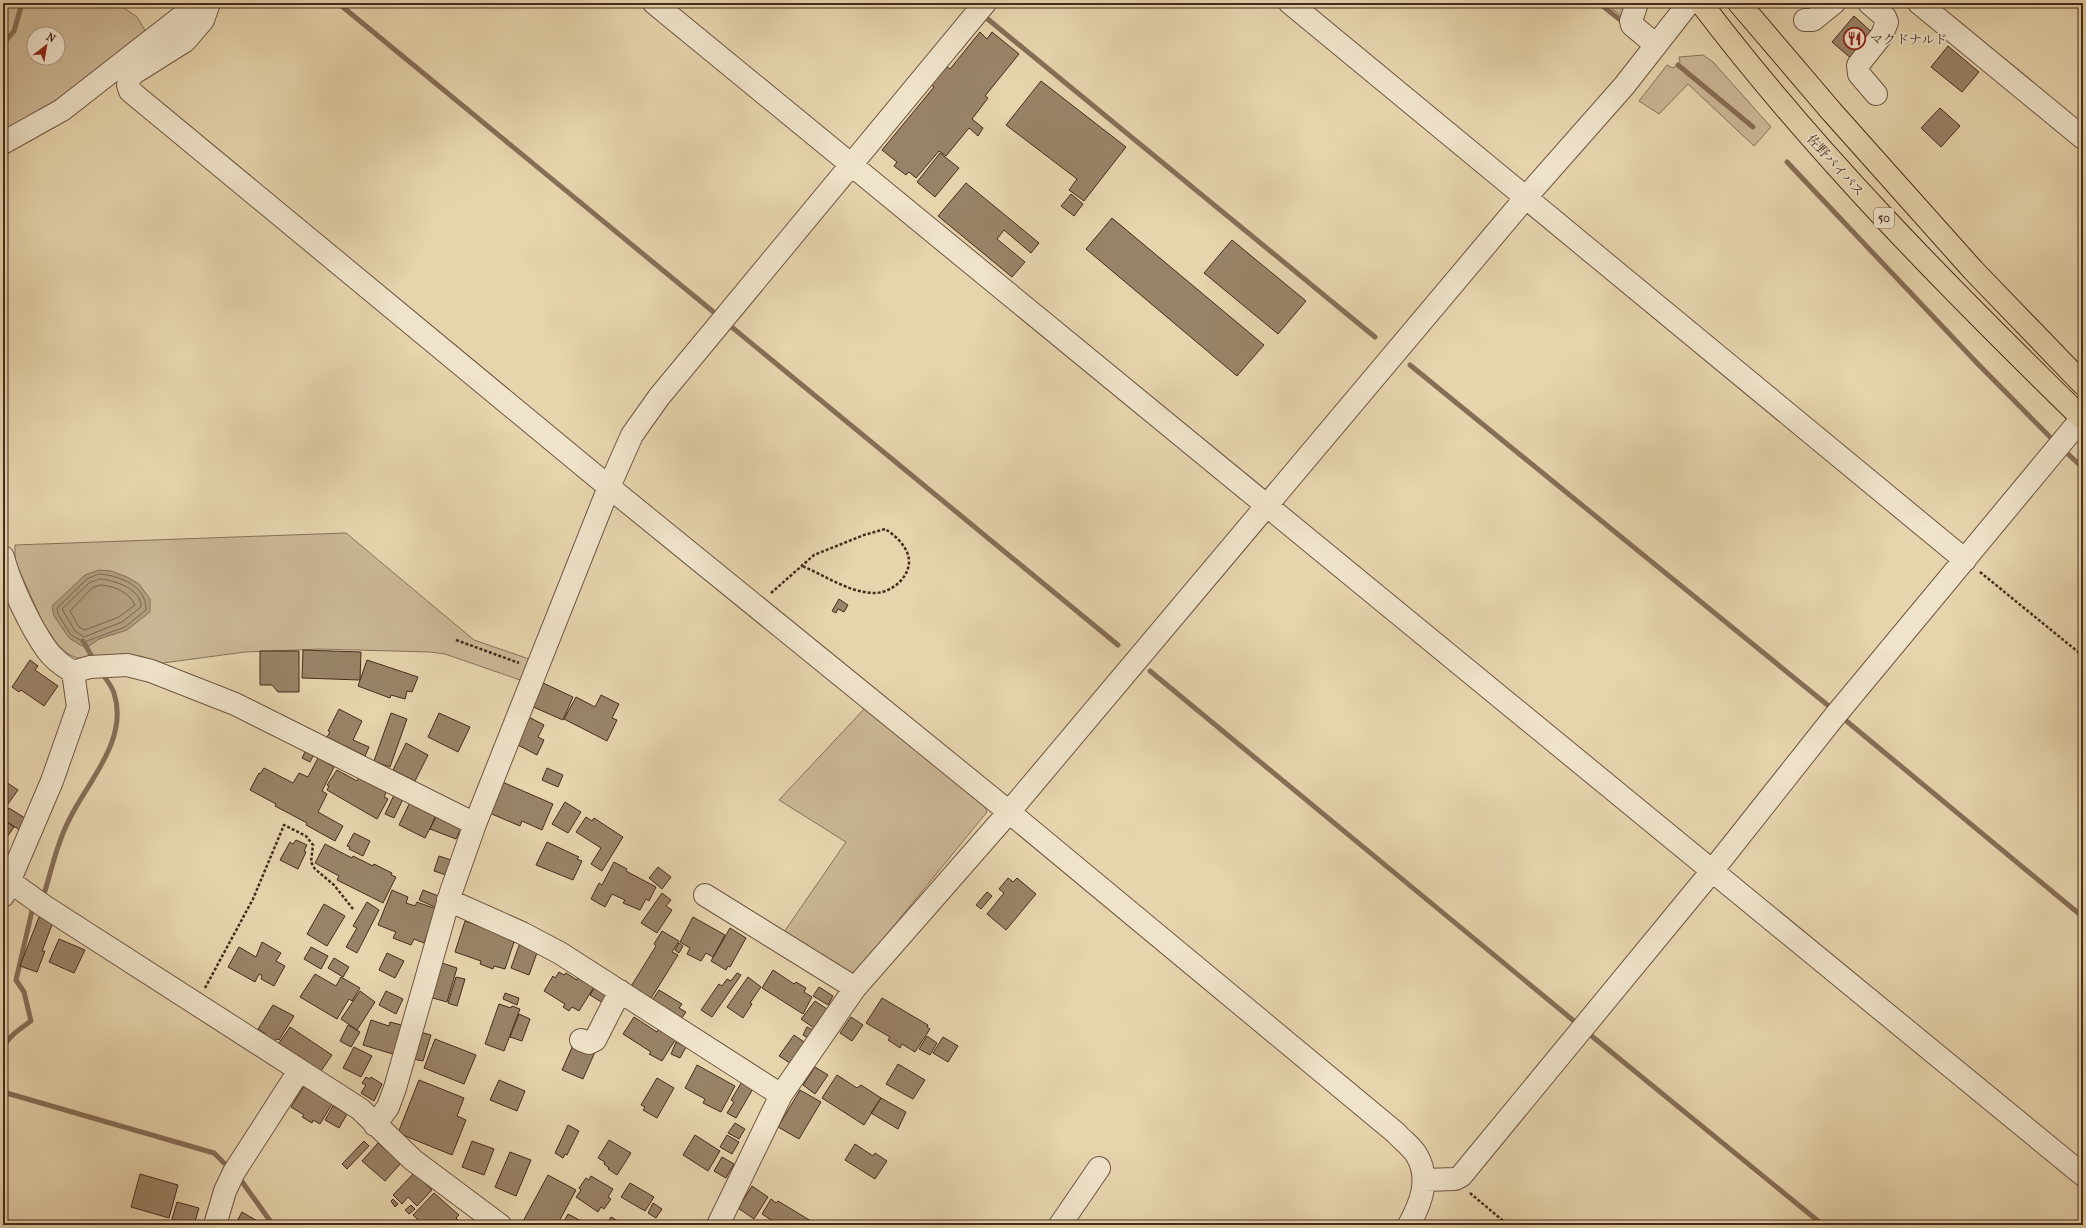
<svg xmlns="http://www.w3.org/2000/svg" width="2086" height="1228" viewBox="0 0 2086 1228" font-family="'IM FELL French Canon','Noto Serif JP',serif">
  <style>
    .green { fill: #cbb795; stroke: #887159; fill-rule: evenodd }
    .water { fill: #b09b7c; stroke: #866e56 }
    .lines { fill: none; stroke-linecap: round; stroke-linejoin: round }
    .shore { stroke: #7b634c; stroke-width: 1 }
    .stream { stroke: #866e56; stroke-width: 5 }
    .building { fill: #998368; stroke: #462b1d }
    .minor-casing { stroke: #6e5541; stroke-width: 24 }
    .highway-casing { stroke: #462b1d; stroke-width: 24 }
    .path { stroke: #462b1d; stroke-width: 2.5; stroke-dasharray: 3 2; stroke-linecap: butt }
    .minor { stroke: #efe3ca; stroke-width: 22 }
    .highway { stroke: #e6d4ad; stroke-width: 22 }
    .labels { text-anchor: middle; stroke-width: 3.5; stroke-linejoin: round; paint-order: stroke }
    .shield { fill: #efe3ca; stroke: #796251; stroke-width: 1 }
    .shield-label { font-size: 12px; font-weight: bold; fill: #462b1d }
    .poi-label { font-size: 13px; fill: #462b1d; stroke: #efe3ca; text-anchor: start }
    .street-label { font-size: 13px; fill: #462b1d; stroke: #efe3ca }
  </style>
  <rect width="100%" height="100%" fill="#e6d4ad"/>
  <filter id="stains"><feTurbulence type="fractalNoise" baseFrequency=".005" numOctaves="4"/><feColorMatrix values="0 0 0 0 .2 0 0 0 0 .09 0 0 0 0 .02 0 0 0 .5 -.17"/></filter>
  <radialGradient id="worn" r=".72"><stop offset=".6" stop-color="#630" stop-opacity="0"/><stop offset="1" stop-color="#630" stop-opacity=".3"/></radialGradient>
  <path class="green" d="M3,3H117L137,17L146,32L48,108L3,132ZM34,34H58V58H34Z
    M1605,3H1628L1621,16Z
    M1703,55L1713,62L1771,127L1754,146L1688,84L1659,114L1639,101L1667,65L1673,68L1680,62L1679,57Z
    M346,533L474,640L532,660L523,681L445,654L430,652L320,649L245,652L163,663L140,656L123,654L77,658L68,654L58,645L43,623L15,561V545Z
    M865,708L985,807L987,812L874,950L852,974L782,935L846,842L779,800Z"/>
  <path class="water" d="M99,570L111,571L127,577L139,584L150,599V612L127,630L99,639L89,646H82L69,638L54,616L52,606L85,575Z"/>
  <g class="lines">
    <path class="shore" d="M99,574C119,575 147,586 146,610L125,627L84,642L71,635L58,614L57,608L87,579Z
      M100,579C114,580 142,589 141,607L122,622L84,637L75,631L62,609L89,583Z
      M101,585C114,586 129,592 135,605L119,617L85,630L79,627L70,611L92,588Z"/>
    <path class="stream" d="M338,3L716,314
      M1599,3L1619,19
      M984,16L1375,337
      M3,44L14,31L22,3
      M1678,65L1753,127
      M1787,162L1977,363L2054,441
      M728,324L1118,645
      M1410,365L1830,707
      M2067,453L2083,468
      M83,641L95,662
      M1150,671L1574,1021
      M1844,719L2083,917
      M45,891C52,867 58,841 70,818C89,780 129,739 114,693C112,686 105,678 101,672
      M1588,1033L1823,1225
      M3,1049C8,1036 20,1029 31,1021L24,992L16,980L32,911
      M3,1092L214,1153L224,1163
      M243,1183L273,1225"/>
  </g>
  <path class="building" d="M1854,16L1875,35L1853,60L1832,42Z
    M980,32L987,39L992,32L1019,54L985,96L988,98L972,119L983,128L978,136L969,128L946,156L939,151L916,178L909,172L906,175L894,166L897,162L882,150L934,87L929,83L944,65L950,69Z
    M1948,46L1979,72L1962,92L1931,67Z
    M1041,81L1126,147L1084,201L1069,190L1077,179L1006,125Z
    M1940,108L1960,126L1941,147L1921,128Z
    M940,153L959,168L935,197L917,182Z
    M966,183L1039,243L1031,253L1004,230L997,239L1025,262L1012,277L938,216Z
    M1071,194L1083,204L1074,216L1061,206Z
    M1112,218L1264,345L1237,376L1086,249Z
    M1232,240L1306,301L1278,334L1204,273Z
    M839,599L848,605L844,612L838,609L836,613L832,611Z
    M303,650L361,652L360,680L302,678Z
    M260,651H299V692H278L272,685H260Z
    M30,660L38,666L35,670L58,686L44,706L21,690L19,692L12,687Z
    M367,660L418,677L412,692L407,691L405,699L391,695L390,698L358,686Z
    M541,682L573,697L563,720L531,706Z
    M601,695L619,704L612,718L617,720L607,741L564,719L576,697L595,707Z
    M339,709L362,721L353,740L369,747L365,756L327,737L330,732L328,731Z
    M391,713L407,719L390,767L374,761Z
    M439,713L470,727L458,752L428,737Z
    M527,716L544,725L538,737L544,740L537,755L514,743Z
    M406,743L428,755L415,781L393,770Z
    M307,748L315,752L310,762L302,758Z
    M318,758L334,767L322,791L327,794L318,812L343,826L335,841L306,825L307,823L275,806L276,804L250,790L259,773L260,774L264,768L293,783L299,773L308,777Z
    M547,768L563,775L558,787L542,780Z
    M337,770L357,781L360,776L387,790L384,797L388,799L377,819L327,790L329,786L327,785Z
    M3,780L18,790L5,808L3,806Z
    M500,781L553,804L542,830L522,821L520,826L487,812Z
    M394,795L403,799L394,818L385,814Z
    M411,800L438,813L425,838L399,825Z
    M565,802L581,812L568,833L552,824Z
    M9,808L28,820L21,831L3,819Z
    M436,815L462,826L456,839L430,829Z
    M586,817L592,821L594,818L623,837L602,871L591,864L601,848L576,832Z
    M3,819L14,827L3,843Z
    M354,833L370,841L363,856L349,849L350,847L347,846Z
    M296,840L307,845L304,851L306,852L298,869L280,860L290,842L293,844Z
    M547,842L579,857L577,859L582,861L573,880L536,865Z
    M325,844L352,858L353,856L373,866L374,864L392,873L391,875L396,877L383,903L337,880L339,876L315,863Z
    M439,856L451,860L446,875L434,871Z
    M614,862L627,869L626,871L656,887L649,901L646,899L640,910L623,903L625,900L612,894L605,907L591,899L599,883L602,885Z
    M658,867L671,877L662,889L649,878Z
    M1008,878L1013,882L1017,878L1036,894L1006,930L987,914L1004,893L999,889Z
    M392,890L408,897L406,903L415,906L417,902L436,909L424,943L414,939L411,945L393,938L396,932L378,925Z
    M423,890L441,897L437,908L419,900Z
    M987,892L992,896L981,909L976,905Z
    M662,893L671,900L666,906L672,910L657,933L641,923Z
    M367,902L379,910L357,953L346,947L357,928L353,926Z
    M324,904L345,916L327,946L307,934Z
    M39,917L53,922L42,951H45L37,972L20,966Z
    M693,917L725,935L713,957L706,953L701,961L687,954L690,948L680,942Z
    M465,921L515,939L505,969L494,966L493,969L480,964L481,961L455,952Z
    M730,928L746,938L730,967L728,966L726,970L711,961Z
    M662,931L679,941L672,952L678,955L650,1000L630,988L656,946L654,944Z
    M59,939L85,950L74,973L49,962Z
    M262,942L281,953L276,961L285,966L274,986L261,979L262,976L259,974L255,982L228,967L239,947L256,957Z
    M520,943L538,950L529,975L511,968Z
    M679,943L683,946L679,953L675,950Z
    M311,947L328,956L321,969L304,959Z
    M387,953L404,961L395,978L379,970Z
    M334,958L349,967L343,977L328,968Z
    M439,962L457,968L447,1002L429,997Z
    M773,970L794,984L796,982L806,988L804,992L812,997L803,1014L762,988Z
    M559,972L564,975L566,973L577,980L578,978L594,987L579,1011L572,1007L569,1011L563,1007L565,1004L544,991L553,976L555,978Z
    M737,973L741,975L712,1017L701,1010L719,984L722,986L727,979L731,981Z
    M315,974L336,986L341,977L360,988L352,1001L349,999L337,1019L300,997Z
    M456,977L465,979L457,1006L448,1003Z
    M748,977L761,987L750,1003L752,1004L743,1018L727,1007Z
    M595,986L608,994L603,1003L590,995Z
    M819,987L833,996L828,1005L813,996Z
    M659,990L682,1004L679,1008L686,1012L681,1019L652,1001Z
    M360,991L375,1002L357,1030L341,1019Z
    M386,991L403,999L396,1014L379,1005Z
    M505,993L519,998L517,1005L503,999Z
    M882,998L928,1025L927,1027L930,1029L915,1052L902,1044L900,1048L888,1040L890,1037L866,1023Z
    M815,1001L827,1009L814,1028L801,1019Z
    M499,1004L511,1008L512,1006L520,1009L504,1051L485,1044Z
    M273,1005L294,1016L279,1040L276,1039L274,1042L265,1036L266,1034L258,1029Z
    M519,1014L530,1019L522,1041L510,1037Z
    M634,1017L657,1032L660,1027L677,1037L662,1061L649,1054L651,1052L623,1034Z
    M851,1017L863,1025L852,1041L840,1033Z
    M371,1020L389,1026L390,1022L405,1026L396,1055L363,1045Z
    M348,1025L360,1032L351,1047L340,1041Z
    M290,1027L332,1055L321,1071L279,1043Z
    M807,1027L813,1030L808,1038L803,1035Z
    M420,1032L431,1035L423,1061L413,1059Z
    M794,1035L804,1042L790,1063L779,1056Z
    M927,1036L937,1043L930,1055L919,1049Z
    M943,1037L958,1046L948,1062L933,1053Z
    M435,1039L476,1055L464,1084L424,1068Z
    M676,1042L686,1047L680,1058L671,1054Z
    M574,1043L595,1052L583,1079L562,1070Z
    M354,1047L372,1056L361,1077L343,1068Z
    M898,1064L925,1080L913,1099L886,1084Z
    M697,1065L735,1086L721,1112L703,1103L705,1099L685,1088Z
    M815,1067L828,1075L815,1094L803,1085Z
    M837,1075L857,1088L861,1085L881,1098L864,1125L822,1098Z
    M366,1077L370,1079L371,1077L382,1084L374,1101L361,1093L366,1085L362,1083Z
    M657,1078L674,1088L657,1118L643,1110L645,1107L641,1105Z
    M419,1080L464,1098L457,1116L466,1120L452,1155L398,1133Z
    M499,1080L525,1091L517,1111L490,1100Z
    M743,1080L754,1087L736,1118L727,1113L734,1102L731,1100Z
    M304,1086L332,1104L320,1124L313,1120L312,1123L302,1117L304,1115L291,1107Z
    M800,1090L821,1102L799,1139L778,1127Z
    M881,1098L906,1112L898,1129L871,1113Z
    M333,1106L347,1114L339,1128L325,1120Z
    M735,1123L745,1129L739,1139L728,1133Z
    M568,1125L579,1131L567,1155L565,1154L563,1158L555,1153Z
    M695,1135L720,1151L708,1171L683,1155Z
    M727,1135L739,1142L732,1154L720,1147Z
    M609,1140L631,1153L617,1175L608,1169L609,1168L604,1164L605,1162L598,1158Z
    M364,1141L369,1146L347,1169L342,1164Z
    M472,1141L494,1149L484,1175L462,1167Z
    M378,1143L401,1163L385,1181L362,1161Z
    M855,1144L873,1156L875,1153L887,1161L875,1179L845,1160Z
    M510,1152L531,1160L516,1196L495,1187Z
    M722,1157L734,1164L726,1178L714,1171Z
    M414,1173L432,1190L417,1206L408,1197L402,1204L393,1195Z
    M140,1174L178,1185L169,1218L131,1207Z
    M548,1175L576,1190L557,1225H521Z
    M591,1176L613,1189L608,1197L611,1199L604,1209L601,1207L598,1212L576,1197L581,1190L579,1188L586,1178L589,1180Z
    M630,1183L654,1197L645,1211L621,1197Z
    M752,1186L768,1197L754,1219L738,1208Z
    M434,1193L459,1215L456,1218L461,1223L459,1225L417,1224L419,1221L413,1215Z
    M393,1199L398,1204L395,1207L391,1201Z
    M771,1199L776,1203L778,1201L816,1224L779,1225L762,1214Z
    M177,1202L199,1208L194,1225L172,1219Z
    M653,1203L662,1209L656,1218L648,1213Z
    M411,1205L415,1209L409,1214L405,1210Z
    M242,1212L264,1225H235Z
    M568,1214L583,1222L582,1225H562Z
    M611,1217L625,1225H606Z"/>
  <g class="lines">
    <defs>
      <path id="minor" d="M209,3L203,20L185,41L134,73L129,79L128,85L130,91L609,487L1009,812L1396,1133C1402,1140 1411,1146 1416,1154C1431,1178 1421,1203 1409,1225
        M654,3L2083,1175
        M1290,3L1965,560
        M1637,3L1631,21L1632,25L1656,45
        M1869,3L1885,17L1887,22L1882,35L1858,65L1859,74L1876,94
        M1919,3L2083,138
        M1805,20H1813L1834,3
        M3,143L62,110L199,3
        M3,557C10,584 31,628 47,650C54,660 63,666 73,672L90,667L127,665L151,671L235,704L475,824
        M3,874L9,881L44,906L360,1109L413,1160L500,1225
        M705,895L855,988
        M3,896L52,781L78,707L73,672
        M448,900L522,933L560,953L781,1095
        M581,1040L589,1043L595,1040L620,991
        M375,1125L388,1107L395,1088L451,892L475,824L609,487L632,435L659,397L985,3
        M1425,1180L1455,1179L1461,1176L1712,871L1834,717L2082,418
        M215,1225L225,1191L234,1172L299,1071
        M718,1225L781,1095L855,988L1009,812L1527,196L1624,86L1689,3
        M1060,1225L1099,1168"/>
      <path id="highway" d="M1701,3C1815,153 1948,287 2083,419
        M1739,3L1832,112L1973,270L2083,384"/>
    </defs>
    <use href="#minor" class="minor-casing"/>
    <use href="#highway" class="highway-casing"/>
    <path class="path" d="M1980,572L2083,656
      M771,593L814,555L864,535L885,529C895,535 908,547 909,560C910,578 890,594 873,593C848,592 824,575 802,566
      M456,640L519,663
      M205,988L253,899L284,825L306,836L313,845L311,862L315,869L334,885L353,909
      M1470,1193L1508,1225"/>
    <use href="#minor" class="minor"/>
    <use href="#highway" class="highway"/>
  </g>
  <defs>
    <symbol id="restaurant-ring" viewBox="-11 -11 22 22"><circle r="9.5" fill="#efe3ca" stroke="#8f2418" stroke-width="1.5"/><path d="M-5-6h1v4h1v-4h1v4h1v-4h1v5L-1.5 .5V6h-2V.5L-5-1ZM5-6V6H3V1.5H1.5Q1.5-4 5-6Z" fill="#8f2418"/></symbol>
  </defs>
  <g fill-rule="evenodd">
    <use href="#restaurant-ring" x="1842" y="26" width="25" height="25"/>
  </g>
  <g class="labels">
    <rect class="shield" x="1874" y="208" width="20" height="20" rx="3"/>
    <g class="shield-label">
      <text x="1884" y="222">50</text>
    </g>
    <g class="poi-label">
      <text x="1870" y="44">マクドナルド</text>
    </g>
    <g class="street-label">
      <text transform="translate(1836 165) rotate(48)" y="5">佐野バイパス</text>
    </g>
  </g>
  <rect width="2086" height="1228" fill="none" stroke="#e6d4ad" stroke-width="16"/>
  <rect x="4" y="4" width="2078" height="1220" fill="none" stroke="#462b1d" stroke-width="2"/>
  <rect x="8" y="8" width="2070" height="1212" fill="none" stroke="#462b1d"/>
  <g transform="translate(46 46) rotate(31)"><circle r="19" fill="#efe3ca" stroke="#ab9985"/>
  <path d="M0-3L7 15L0 10L-7 15Z" fill="#8f2418"/>
  <text y="-6" font-size="11" font-weight="bold" text-anchor="middle" fill="#462b1d">N</text>
  </g>
  <rect width="100%" height="100%" filter="url(#stains)"/>
  <rect width="100%" height="100%" fill="url(#worn)"/>
</svg>
